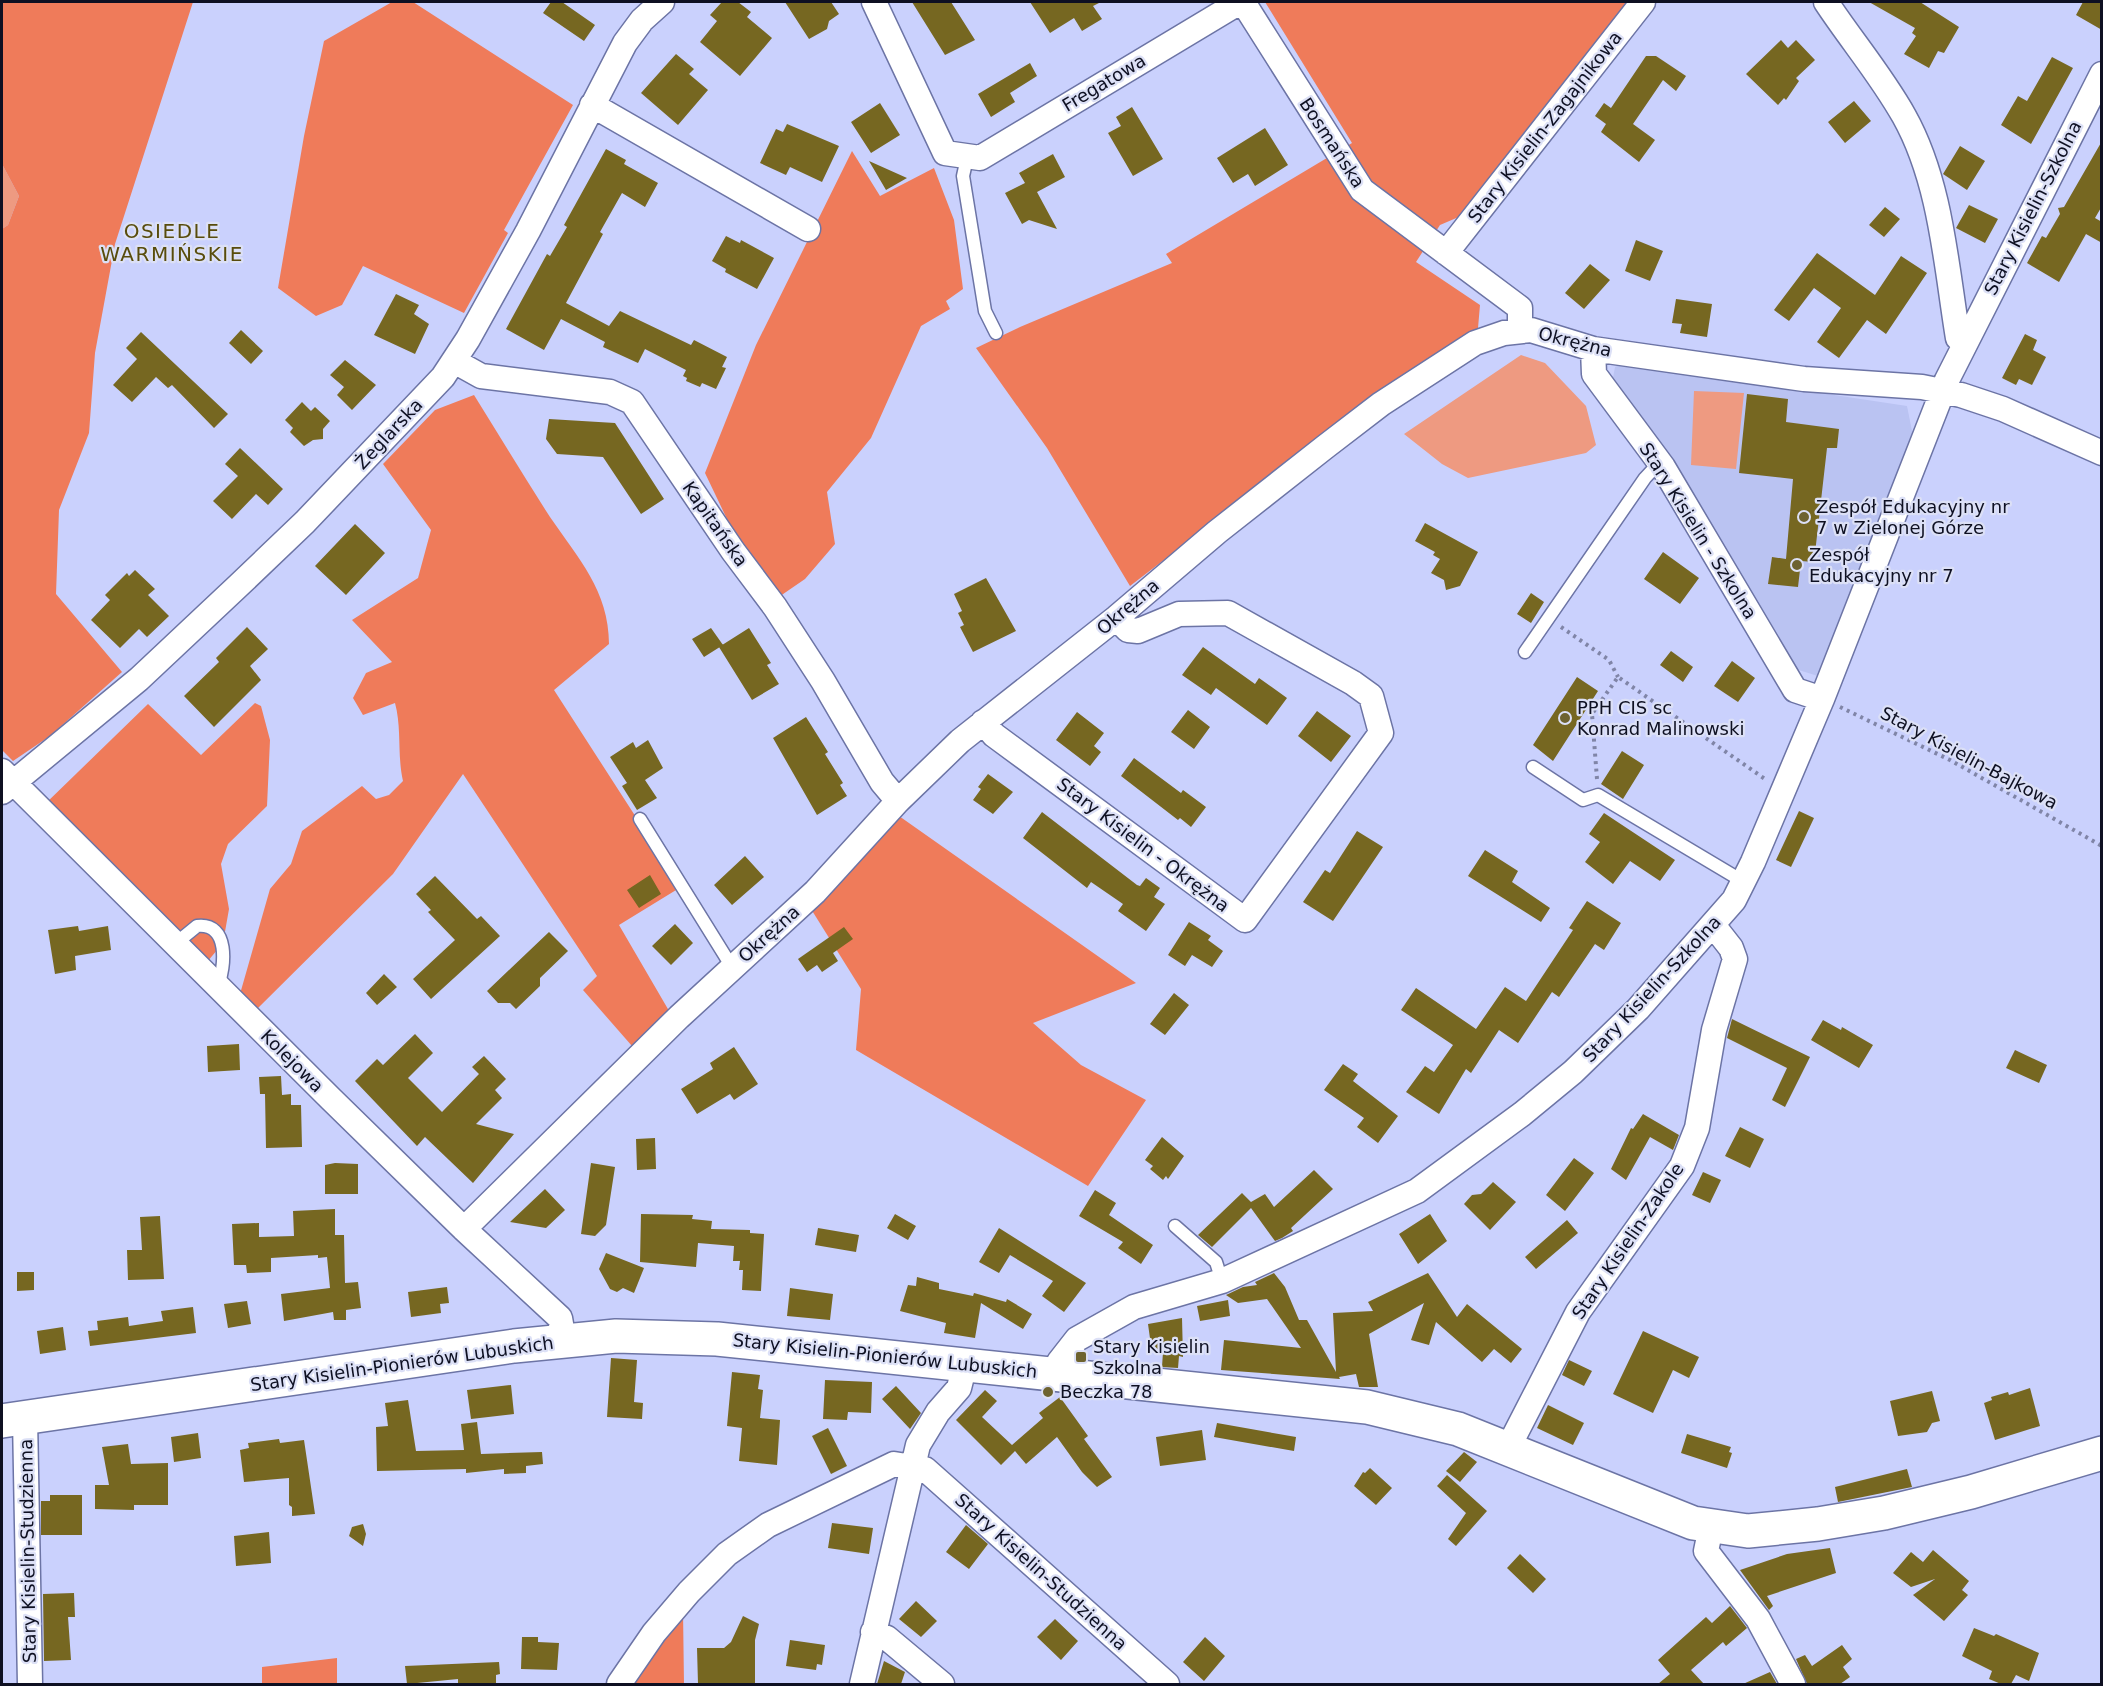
<svg xmlns="http://www.w3.org/2000/svg" width="2103" height="1686" viewBox="0 0 2103 1686" font-family="'DejaVu Sans',sans-serif">
  <style>
    .built { fill: #bac3f2 }
    .green { fill: #ee9a81 }
    .forest { fill: #ef7b5a }
    .building { fill: #766721 }
    .lines { fill: none; stroke-linecap: round; stroke-linejoin: round }
    .lane-casing { stroke: #6c74a5; stroke-width: 15 }
    .street-casing { stroke: #6c74a5; stroke-width: 27 }
    .secondary-casing { stroke: #6c74a5; stroke-width: 36 }
    .path { stroke: #8085a7; stroke-width: 4; stroke-dasharray: 3 4.5; stroke-linecap: butt }
    .lane { stroke: #fff; stroke-width: 12 }
    .street { stroke: #fff; stroke-width: 24 }
    .secondary { stroke: #fff; stroke-width: 33 }
    .poi-dot { fill: #6e6330; stroke: #dce0f6; stroke-width: 2 }
    .labels { text-anchor: middle; stroke-width: 4.5; stroke-linejoin: round; paint-order: stroke }
    .street-label { font-size: 18px; fill: #0e1022; stroke: #dce0f6 }
    .poi-label { font-size: 18px; fill: #0e1022; stroke: #dce0f6; text-anchor: start }
    .neighbourhood-label { font-size: 20px; letter-spacing: 1.5px; fill: #584c0c; stroke: #dce0f6 }
  </style>
  <rect width="100%" height="100%" fill="#cad1fd"/>
  <path class="built" d="M1623,363L1907,406L1915,446L1821,677L1786,666L1612,383L1615,367Z"/>
  <path class="green" d="M2,164L19,196L8,225L2,229Z
    M1521,355L1545,363L1586,406L1596,445L1586,453L1468,478L1442,464L1404,434Z
    M1694,391L1744,393L1736,469L1691,465Z"/>
  <path class="forest" d="M2,2H193L115,244L95,353L89,433L59,510L56,594L122,672L50,736L13,761L2,750V229L8,225L19,196L2,164Z
    M392,2H413L573,105L504,230L508,233L464,313L363,266L342,305L316,316L278,288L304,136L324,41Z
    M1265,2H1633L1468,213L1440,225L1416,262L1480,305L1478,328L1406,374L1130,586L1047,448L976,348L1020,327L1172,263L1166,254L1352,143Z
    M852,151L880,196L934,168L954,220L963,289L946,301L950,309L921,326L871,438L827,492L835,544L805,579L770,603L759,586L705,473L756,345Z
    M474,395C499,435 524,477 550,517C578,558 609,591 609,644L554,690L681,887L619,925L679,1028L646,1062L583,990L597,976L463,774L393,874L256,1010L240,994L270,889L291,864L302,831L362,786L376,799L389,795L403,781C397,755 402,729 395,703L363,715L353,698L366,673L392,662L352,620L418,578L431,530L383,464L435,410Z
    M255,703L261,706L270,740L267,806L228,844L221,864L229,909L223,943L202,968L43,806L148,704L201,755Z
    M899,816L1136,983L1033,1023L1081,1065L1146,1100L1088,1186L856,1050L861,989L811,909Z
    M683,1611L684,1684H631Z
    M337,1658V1684H262V1667Z"/>
  <path class="building" d="M551,2H562L595,25L584,41L543,13Z
    M722,2H738L751,12L747,17L772,38L740,76L700,42L717,21L710,15Z
    M785,2H831L839,14L829,21L827,29L809,39Z
    M912,2H951L975,40L945,55Z
    M1030,2H1101L1093,6L1102,19L1082,31L1074,18L1050,33Z
    M1869,2H1920L1959,27L1944,53L1938,51L1929,68L1904,54L1916,36L1912,33L1915,28Z
    M2083,2H2102V30L2076,15Z
    M1781,40L1788,48L1796,40L1815,60L1796,78L1799,81L1786,100L1784,98L1778,105L1746,74Z
    M676,54L694,69L689,74L708,90L678,125L641,93Z
    M1646,56H1656L1686,76L1676,91L1663,80L1633,124L1655,140L1639,162L1601,132L1606,124L1595,116L1604,103L1611,108Z
    M2052,57L2073,68L2031,144L2001,125L2018,96L2027,101Z
    M1030,63L1037,76L1010,93L1015,102L991,117L978,94Z
    M1854,101L1871,121L1845,143L1828,122Z
    M880,103L900,135L871,153L851,122Z
    M1132,107L1163,159L1133,176L1108,133L1121,126L1116,117Z
    M787,124L839,146L822,182L790,167L786,175L760,163L776,129L783,132Z
    M1265,128L1288,165L1255,186L1248,174L1233,183L1217,158Z
    M2102,141V206L2095,218L2102,222V243L2086,234L2059,282L2027,263L2042,236L2046,238L2060,214L2058,208L2064,207Z
    M1960,146L1985,161L1967,190L1943,174Z
    M606,149L626,160L624,164L658,183L645,207L622,193L600,232L603,234L566,303L609,326L620,311L691,345L694,340L727,357L722,367L726,368L716,389L702,383L700,387L686,381L687,378L683,376L686,370L645,349L638,363L603,347L605,342L561,319L544,350L506,329L547,254L550,256L567,227L564,225Z
    M1053,154L1065,177L1037,192L1057,229L1029,220L1022,224L1005,193L1025,183L1019,173Z
    M869,161L907,178L886,190Z
    M1969,205L1998,219L1985,243L1956,228Z
    M1885,207L1900,219L1884,237L1869,225Z
    M726,236L740,243L741,240L774,258L757,289L725,272L726,269L712,261Z
    M1636,240L1663,251L1650,281L1625,271Z
    M1817,253L1875,295L1901,256L1927,273L1886,334L1867,320L1839,358L1817,342L1841,308L1814,288L1789,321L1774,310Z
    M1590,264L1610,280L1584,309L1565,293Z
    M396,294L419,305L414,314L429,324L415,354L374,335Z
    M1676,299L1712,304L1707,337L1680,333L1682,324L1672,323Z
    M241,330L263,351L251,364L229,343Z
    M141,332L228,414L214,428L172,385L168,388L156,377L132,402L113,385L137,359L126,348Z
    M2025,334L2037,340L2033,350L2046,357L2032,385L2019,379L2016,385L2002,378Z
    M345,360L376,385L352,410L337,395L344,387L330,375Z
    M1747,394L1788,399L1786,422L1839,429L1837,448H1827L1814,562L1801,561L1798,587L1768,584L1772,557L1786,559L1793,479L1739,473Z
    M302,402L311,411L315,407L330,421L323,429V439L313,440L304,446L290,432L293,428L285,420Z
    M549,419L615,423L664,499L641,514L603,457L557,454L546,439Z
    M240,448L283,489L268,505L256,494L232,519L213,501L238,476L225,464Z
    M1425,523L1478,552L1460,586L1446,590L1444,580L1431,573L1440,559L1433,555L1435,552L1415,541Z
    M355,524L385,553L346,595L315,566Z
    M1663,552L1699,578L1680,604L1644,579Z
    M135,570L155,589L148,595L169,616L147,637L139,629L120,648L91,620L110,600L105,595L127,573L129,576Z
    M986,578L1016,631L973,652L960,627L964,625L958,613L962,611L954,594Z
    M1531,593L1544,602L1531,623L1517,614Z
    M247,627L268,649L250,666L261,680L214,727L184,696L219,662L216,658Z
    M711,628L723,645L704,657L692,639Z
    M749,628L771,663L767,665L779,684L752,700L719,647Z
    M1203,647L1255,684L1259,678L1287,698L1267,725L1216,688L1211,695L1182,675Z
    M1671,651L1693,667L1683,682L1660,665Z
    M1732,661L1755,678L1738,702L1714,686Z
    M1577,677L1598,691L1553,761L1533,745Z
    M1188,710L1210,727L1194,749L1171,732Z
    M1317,711L1351,736L1331,762L1298,736Z
    M1077,712L1104,733L1094,746L1101,752L1090,766L1056,740Z
    M806,717L828,752L825,754L843,783L840,785L847,796L817,815L773,738Z
    M648,740L663,768L645,780L657,798L637,810L622,786L627,783L610,757L633,742L636,748Z
    M1622,751L1644,765L1623,799L1601,784Z
    M1134,758L1181,793L1183,790L1206,807L1191,827L1180,818L1178,820L1121,776Z
    M988,774L1013,792L993,814L973,800L981,789L978,787Z
    M1799,811L1814,818L1791,867L1776,860Z
    M1042,812L1137,885L1140,886L1146,878L1160,888L1154,897L1165,904L1146,931L1118,911L1123,904L1091,882L1087,888L1023,838Z
    M1604,813L1675,860L1660,881L1630,861L1613,884L1585,862L1600,842L1589,834Z
    M1357,831L1383,847L1333,921L1303,902L1325,870L1330,873Z
    M1485,850L1518,871L1512,882L1550,908L1541,922L1468,876Z
    M745,856L764,877L732,905L714,885Z
    M650,875L661,894L639,908L627,890Z
    M435,876L477,919L481,916L500,936L431,999L413,979L455,940L428,912L431,910L416,894Z
    M1587,901L1621,923L1604,950L1595,944L1559,997L1552,992L1518,1043L1499,1030L1471,1073L1466,1069L1439,1114L1406,1092L1425,1066L1434,1072L1453,1045L1401,1010L1416,988L1476,1029L1505,987L1526,1001L1573,930L1569,928Z
    M1189,922L1211,936L1208,940L1223,951L1212,967L1192,955L1185,966L1168,955Z
    M675,924L693,943L671,965L652,946Z
    M78,926L79,931L108,926L111,950L75,956L76,970L55,974L48,930Z
    M844,927L853,939L833,953L838,961L822,972L817,965L807,972L798,959Z
    M549,932L568,951L540,978V986L516,1009L510,1003H498L487,991Z
    M384,974L397,987L377,1005L366,993Z
    M1174,993L1189,1005L1165,1035L1150,1024Z
    M1732,1019L1810,1057L1785,1107L1772,1100L1787,1068L1727,1038Z
    M1823,1020L1841,1030L1842,1027L1873,1045L1859,1068L1811,1040Z
    M415,1034L433,1053L408,1078L442,1112L479,1074L472,1067L484,1056L506,1079L495,1090L502,1098L476,1124L514,1134L473,1183L425,1137L417,1146L355,1081L377,1059L383,1065Z
    M239,1044L240,1070L208,1072L207,1046Z
    M734,1047L758,1084L734,1100L730,1094L697,1114L681,1089L713,1069L710,1063Z
    M2015,1050L2047,1065L2039,1083L2006,1068Z
    M1343,1064L1358,1074L1353,1081L1398,1116L1378,1143L1357,1127L1364,1118L1324,1090Z
    M281,1076L282,1095L291,1094V1105H301L302,1147L266,1148L265,1094H260L259,1077Z
    M1643,1114L1679,1135L1673,1150L1650,1137L1626,1180L1611,1169L1631,1128L1633,1129Z
    M1740,1127L1764,1139L1750,1168L1725,1156Z
    M1162,1137L1184,1156L1168,1179L1166,1176L1163,1180L1150,1169L1153,1166L1145,1160Z
    M655,1138L656,1169L637,1170L636,1139Z
    M1574,1158L1594,1173L1565,1211L1546,1195Z
    M335,1163L358,1164V1194H325V1165Z
    M591,1163L615,1167L606,1225L595,1236L581,1234Z
    M1314,1170L1333,1189L1291,1228L1293,1231L1282,1238L1275,1241L1251,1208L1212,1247L1198,1235L1242,1193L1251,1202L1265,1194L1274,1207Z
    M1703,1172L1721,1180L1710,1203L1692,1195Z
    M1493,1182L1516,1202L1490,1230L1464,1204L1472,1195L1481,1194Z
    M545,1189L565,1210L546,1228L510,1222Z
    M1095,1190L1116,1203L1109,1215L1153,1245L1141,1264L1118,1248L1123,1242L1079,1216Z
    M335,1209V1235H344L345,1283L358,1282L361,1308L346,1310V1320H334L333,1312L284,1321L281,1294L330,1288L327,1257L318,1258V1255L271,1258V1272L247,1273L246,1265H234L232,1224L259,1223V1237L294,1236L293,1211Z
    M641,1214L693,1215L692,1219L712,1221L711,1229L750,1230V1233L764,1234L761,1291L742,1290L743,1270H739L740,1261H733L734,1246L698,1243L696,1267L640,1262Z
    M895,1214L916,1226L908,1240L887,1228Z
    M1430,1214L1447,1241L1418,1264L1399,1234Z
    M160,1216L164,1279L128,1280L127,1250H142L140,1217Z
    M1567,1220L1578,1233L1536,1269L1525,1257Z
    M818,1228L859,1235L856,1252L815,1245Z
    M999,1228L1086,1283L1064,1312L1042,1296L1053,1281L1010,1255L999,1273L979,1262Z
    M606,1253L644,1268L634,1293L623,1288L617,1292L610,1289L599,1269Z
    M17,1272H34V1290L17,1291Z
    M1274,1273L1285,1287L1299,1320H1307L1336,1372L1333,1313L1373,1311L1368,1302L1428,1273L1457,1317L1467,1304L1522,1349L1511,1363L1494,1349L1482,1362L1436,1322L1429,1345L1411,1340L1424,1303L1369,1334L1378,1387H1359L1356,1374L1339,1377L1340,1379L1221,1370L1224,1340L1301,1348L1267,1299L1238,1303L1226,1295L1243,1287L1257,1285L1255,1282Z
    M917,1277L939,1283V1289L973,1296L974,1293L1006,1302L1007,1299L1032,1314L1023,1329L981,1303L975,1338L944,1333L946,1323L900,1311L908,1285L916,1286Z
    M447,1287L449,1303L440,1304L441,1313L411,1317L408,1292Z
    M790,1288L833,1294L830,1320L787,1316Z
    M1228,1300L1230,1316L1200,1321L1197,1306Z
    M247,1301L251,1324L228,1328L224,1304Z
    M193,1307L196,1333L90,1346L88,1331L98,1330L97,1321L128,1317L129,1326L163,1321L161,1311Z
    M1182,1318L1183,1357L1179,1356L1178,1368L1162,1367L1163,1352L1152,1353L1148,1324Z
    M63,1327L66,1350L40,1354L37,1331Z
    M1643,1331L1699,1357L1689,1378L1673,1370L1653,1413L1613,1394Z
    M611,1358L637,1360L634,1402L643,1403L642,1419L607,1417Z
    M1569,1360L1592,1371L1584,1386L1562,1375Z
    M732,1372L760,1375L758,1389L763,1390L760,1418L780,1420L777,1465L739,1461L742,1428L727,1426Z
    M825,1380L872,1382L871,1413L848,1412L847,1420L823,1419Z
    M511,1385L514,1414L471,1419L467,1390Z
    M896,1386L921,1413L910,1429L882,1399Z
    M2030,1388L2040,1426L1995,1440L1984,1403L1992,1400L1991,1397L2008,1392L2009,1395Z
    M985,1390L997,1401L982,1417L1012,1445L1043,1418L1039,1413L1060,1397L1088,1436L1084,1439L1112,1477L1097,1487L1082,1472L1057,1437L1026,1464L1015,1451L1001,1465L956,1420Z
    M1932,1391L1940,1421L1932,1423L1927,1432L1898,1436L1890,1401Z
    M408,1400L416,1451L464,1450L461,1424L477,1422L481,1454L542,1452L543,1464L526,1466V1473L504,1474V1469L466,1473V1469L377,1471L376,1427L388,1426L385,1403Z
    M1548,1405L1584,1423L1573,1445L1537,1428Z
    M1217,1423L1296,1437L1294,1451L1214,1437Z
    M828,1428L847,1466L831,1474L812,1436Z
    M1202,1430L1206,1460L1160,1466L1156,1437Z
    M198,1433L201,1458L174,1462L171,1437Z
    M1687,1434L1731,1447L1729,1452L1732,1453L1727,1468L1681,1453Z
    M279,1439L280,1443L304,1440L315,1514L292,1516V1507L289,1505V1478L244,1482L240,1450L249,1448L248,1443Z
    M128,1444L131,1464L168,1463V1505H134V1510L95,1509V1485H109L102,1447Z
    M1464,1452L1477,1462L1460,1482L1446,1471Z
    M1370,1468L1392,1488L1376,1505L1354,1486L1363,1472L1365,1473Z
    M1907,1469L1912,1487L1838,1502L1835,1487Z
    M1447,1475L1487,1511L1456,1546L1448,1539L1466,1513L1437,1486Z
    M50,1495H82V1535H41V1501H50Z
    M832,1523L873,1528L869,1554L828,1548Z
    M363,1524L366,1534L363,1546L349,1536L352,1527Z
    M966,1525L988,1544L969,1569L946,1552Z
    M269,1532L271,1563L236,1566L234,1536Z
    M1830,1548L1836,1573L1767,1596L1773,1606L1769,1610L1740,1570L1787,1554Z
    M1933,1550L1969,1581L1962,1590L1968,1595L1944,1621L1913,1595L1935,1579L1911,1587L1893,1573L1911,1552L1923,1562Z
    M1520,1554L1546,1579L1533,1593L1507,1568Z
    M74,1593L75,1617H68L71,1660L44,1661L43,1594Z
    M916,1601L937,1621L921,1637L899,1619Z
    M1730,1606L1747,1628L1726,1646L1723,1642L1691,1670L1704,1684H1658L1670,1674L1658,1660L1706,1617L1712,1623Z
    M743,1616L759,1624L755,1640V1684H698L697,1648H724L731,1642Z
    M1055,1619L1078,1641L1061,1660L1037,1637Z
    M1974,1628L1994,1636L1996,1634L2039,1653L2029,1681L2016,1675L2011,1684H2001L1989,1679L1992,1671L1962,1656Z
    M522,1637H538V1642L559,1643L557,1670L521,1669Z
    M1205,1637L1225,1656L1204,1681L1183,1662Z
    M790,1640L825,1645L822,1665L817,1664L816,1670L786,1666Z
    M1842,1645L1852,1659L1843,1667L1850,1677L1840,1684H1807L1796,1659L1805,1655L1812,1666Z
    M884,1661L905,1672L901,1684H877Z
    M499,1662L500,1674L496,1675V1684H458V1679L407,1684L405,1666Z
    M1770,1672L1777,1684H1743Z"/>
  <g class="lines">
    <defs>
      <path id="lane" d="M967,158L963,176L985,311L996,333
        M1525,652L1645,478L1659,463
        M1533,767L1583,800L1598,795L1744,882
        M640,819L732,967
        M175,944L197,926C230,922 225,967 218,986
        M1175,1226L1216,1262L1222,1281"/>
      <path id="street" d="M874,2L945,153L980,158L1240,2
        M1243,2L1362,190L1520,308V330
        M1826,2C1851,40 1881,75 1904,116C1941,182 1946,265 1958,338L1964,343
        M592,105L808,229
        M1446,253L1643,2
        M1593,349L1594,374L1663,467L1795,690L1822,699
        M454,361L481,376L610,392L632,402L733,551L775,607L823,681L882,782L898,801
        M983,722L994,735L1245,920L1381,733L1371,696L1353,683L1228,613L1179,614L1138,631L1128,630L1116,618
        M2,771L331,1099L464,1229L560,1318L564,1341
        M2,792L139,679L238,586L305,522L443,377L468,339L528,231L625,43L642,20L662,2
        M464,1229L679,1017L815,892L898,801L960,741L1116,618L1217,532L1325,447L1381,404L1475,343L1504,333L1531,330L1593,349L1804,379L1922,387L1961,395L2003,409L2102,453
        M1058,1374L1059,1362L1077,1339L1134,1307L1222,1281L1417,1191L1522,1114L1573,1072L1638,1009L1734,900L1753,862L1822,699L1947,380L2102,74
        M25,1418L30,1684
        M1508,1448L1578,1312L1682,1166L1697,1128L1714,1030L1735,959L1731,948L1713,925
        M1711,1527L1706,1551L1758,1619L1793,1684
        M873,1632L887,1638L942,1684
        M619,1684L654,1633L689,1592L727,1554L768,1525L894,1464L925,1469L1167,1684
        M862,1684L918,1445L938,1412L959,1388L965,1364"/>
      <path id="secondary" d="M2,1421L514,1346L616,1336L717,1339L1367,1407L1458,1429L1693,1523L1748,1531L1818,1524L1884,1513L1971,1492L2102,1453"/>
    </defs>
    <use href="#lane" class="lane-casing"/>
    <use href="#street" class="street-casing"/>
    <use href="#secondary" class="secondary-casing"/>
    <path class="path" d="M1561,627L1609,660L1618,677
      M1840,707L1950,760L2102,846
      M1597,779L1592,714L1618,677L1765,779"/>
    <use href="#lane" class="lane"/>
    <use href="#street" class="street"/>
    <use href="#secondary" class="secondary"/>
  </g>
  <g class="poi-dot">
    <circle cx="1804" cy="517" r="6"/>
    <circle cx="1797" cy="565" r="6"/>
    <circle cx="1565" cy="718" r="6"/>
    <rect x="1075" y="1351" width="12" height="12" rx="3"/>
    <circle cx="1048" cy="1392" r="6"/>
  </g>
  <g class="labels">
    <g class="street-label">
      <text transform="translate(1104 83) rotate(-31)" y="6">Fregatowa</text>
      <text transform="translate(1545 127) rotate(-52)" y="6">Stary Kisielin-Zagajnikowa</text>
      <text transform="translate(1332 143) rotate(57)" y="6">Bosmańska</text>
      <text transform="translate(2033 208) rotate(-63)" y="6">Stary Kisielin-Szkolna</text>
      <text transform="translate(1575 342) rotate(14)" y="6">Okrężna</text>
      <text transform="translate(389 434) rotate(-47)" y="6">Żeglarska</text>
      <text transform="translate(715 524) rotate(55)" y="6">Kapitańska</text>
      <text transform="translate(1698 531) rotate(58)" y="6">Stary Kisielin - Szkolna</text>
      <text transform="translate(1128 607) rotate(-40)" y="6">Okrężna</text>
      <text transform="translate(1969 758) rotate(28)" y="6">Stary Kisielin-Bajkowa</text>
      <text transform="translate(1143 845) rotate(37)" y="6">Stary Kisielin - Okrężna</text>
      <text transform="translate(769 934) rotate(-42)" y="6">Okrężna</text>
      <text transform="translate(1652 989) rotate(-47)" y="6">Stary Kisielin-Szkolna</text>
      <text transform="translate(292 1061) rotate(45)" y="6">Kolejowa</text>
      <text transform="translate(1628 1241) rotate(-56)" y="6">Stary Kisielin-Zakole</text>
      <text transform="translate(885 1356) rotate(6)" y="6">Stary Kisielin-Pionierów Lubuskich</text>
      <text transform="translate(402 1364) rotate(-8)" y="6">Stary Kisielin-Pionierów Lubuskich</text>
      <text transform="translate(28 1551) rotate(-91)" y="6">Stary Kisielin-Studzienna</text>
      <text transform="translate(1041 1572) rotate(42)" y="6">Stary Kisielin-Studzienna</text>
    </g>
    <g class="poi-label">
      <text x="1816" y="513">Zespół Edukacyjny nr<tspan x="1816" dy="21">7 w Zielonej Górze</tspan></text>
      <text x="1809" y="561">Zespół<tspan x="1809" dy="21">Edukacyjny nr 7</tspan></text>
      <text x="1577" y="714">PPH CIS sc<tspan x="1577" dy="21">Konrad Malinowski</tspan></text>
      <text x="1093" y="1353">Stary Kisielin<tspan x="1093" dy="21">Szkolna</tspan></text>
      <text x="1060" y="1398">Beczka 78</text>
    </g>
    <g class="neighbourhood-label">
      <text x="172" y="238">OSIEDLE<tspan x="172" dy="23">WARMIŃSKIE</tspan></text>
    </g>
  </g>
  <rect width="2103" height="1686" fill="none" stroke="#0e1022" stroke-width="6"/>
</svg>
